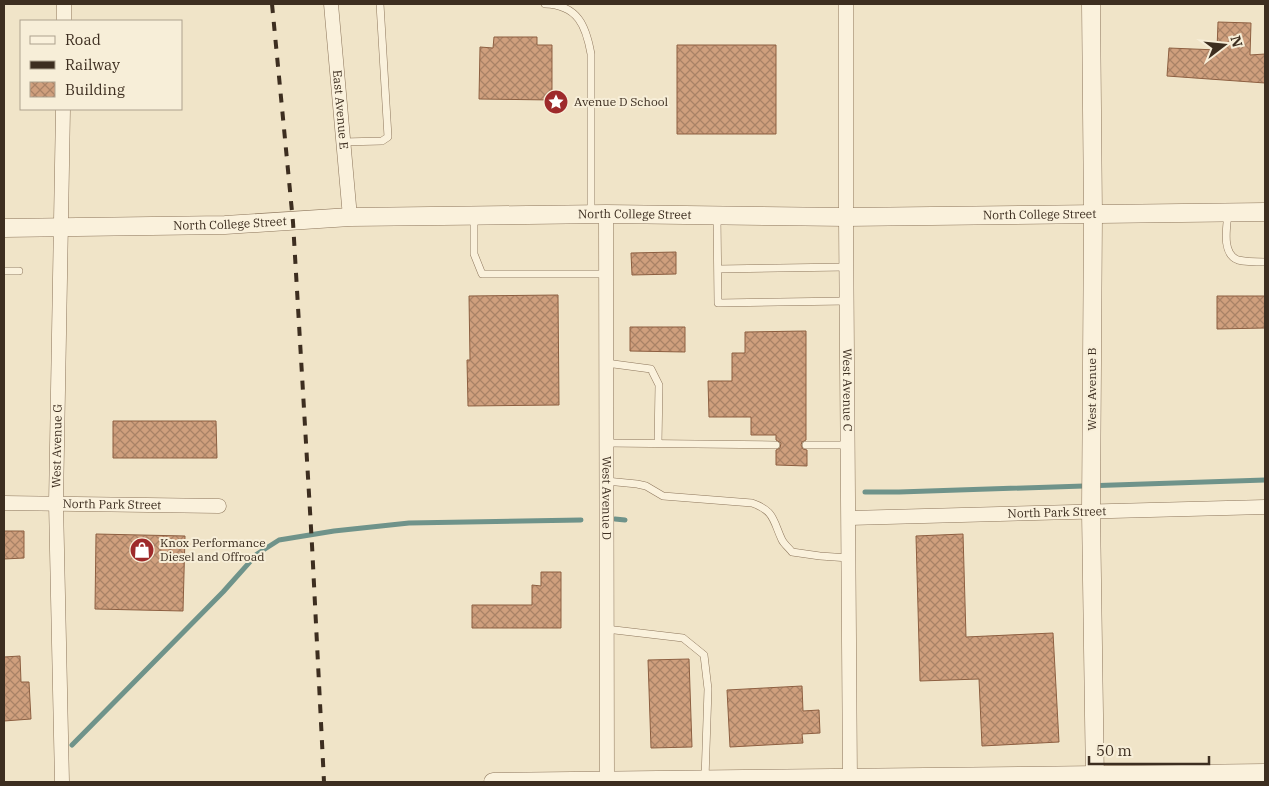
<svg xmlns="http://www.w3.org/2000/svg" width="1269" height="786" viewBox="0 0 1269 786" font-family="'IBM Plex Serif',serif">
  <style>
    .lines { fill: none; stroke-linecap: round; stroke-linejoin: round }
    .stream { stroke: #6f938a; stroke-width: 5 }
    .building { fill: url(#building-cross-hatch); stroke: #8d5f41 }
    .service-casing { stroke: #8d765c; stroke-width: 8 }
    .minor-casing { stroke: #8d765c; stroke-width: 15 }
    .tertiary-casing { stroke: #8d765c; stroke-width: 19 }
    .service { stroke: #faf1dc; stroke-width: 7 }
    .minor { stroke: #faf1dc; stroke-width: 14 }
    .tertiary { stroke: #faf1dc; stroke-width: 18 }
    .rail { stroke: #3d2e20; stroke-width: 4; stroke-dasharray: 9 9; stroke-linecap: butt }
    .labels { text-anchor: middle; stroke-width: 4; stroke-linejoin: round; paint-order: stroke }
    .poi-label { font-size: 12px; fill: #3d2e20; stroke: #f7eed8; text-anchor: start }
    .street-label { font-size: 12px; fill: #3d2e20; stroke: #f7eed8 }
  </style>
  <defs>
    <pattern id="building-cross-hatch" width="8" height="8" patternUnits="userSpaceOnUse" patternTransform="scale(1.25)"><rect width="8" height="8" fill="#cf9f7d"/><path d="M0 0l8 8M0 8l8-8" fill="none" stroke="#a98266"/></pattern>
  </defs>
  <rect width="100%" height="100%" fill="#f0e4c8"/>
  <g class="lines">
    <path class="stream" d="M865,492H899L1265,480
      M615,519L625,520
      M72,745L223,592L257,554L279,540L334,531L409,523L581,520"/>
  </g>
  <path class="building" d="M1218,22L1251,23L1250,55L1265,54V83L1167,76L1169,48L1217,50Z
    M494,37H537V45H552V100L479,99L480,47L493,48Z
    M677,45H776V134H677Z
    M676,252V274L632,275L631,253Z
    M558,295L559,405L468,406L467,360H470L469,296Z
    M1217,296H1265V328L1217,329Z
    M630,327H685V352L630,351Z
    M806,331V440L802,442L801,445L803,449L807,450V466L776,465V450L780,448L781,443L776,440V435H751V417H709L708,381H732V353H745V332Z
    M113,421H216L217,458H113Z
    M4,531H24V558L4,559Z
    M96,534L185,536L183,611L95,609Z
    M963,534L966,637L1053,633L1059,742L982,746L979,679L920,681L916,536Z
    M541,572H561V628H472V605H532V585L541,586Z
    M20,656L21,682H29L31,719L4,721V657Z
    M689,659L692,747L651,748L648,660Z
    M802,686L803,711L819,710L820,733L802,734L803,743L730,747L727,690Z"/>
  <g class="lines">
    <defs>
      <path id="service" d="M545,4C578,5 586,26 591,54V214
        M343,142L382,141L388,137L380,4
        M1228,213C1227,226 1221,254 1238,260C1246,262 1257,262 1265,262
        M474,216V254L482,274H606
        M717,216L718,303L847,301
        M718,269L846,267
        M4,271H19
        M606,363L651,369L659,385L658,444
        M606,443L776,445
        M806,445H848
        M606,481L637,484L646,486L663,496L752,503C775,511 773,521 782,540C784,544 789,548 792,552L820,556L849,558
        M606,629L683,638L704,655L708,689L705,779"/>
      <g id="minor">
        <path id="s1" d="M331,4L350,217"/>
        <path id="s2" d="M846,4V217L850,782"/>
        <path d="M64,21V4"/>
        <path id="s3" d="M606,214L607,782"/>
        <path id="s4" d="M4,503L219,506"/>
        <path id="s5" d="M849,518L1265,507"/>
        <path id="s6" d="M62,782L56,503L63,109"/>
      </g>
      <g id="tertiary">
        <path d="M1091,4L1093,215L1091,512L1095,782"/>
        <path id="s7" d="M4,228L225,225L350,217L606,214L846,217L1265,212"/>
        <path d="M493,782L1265,773"/>
      </g>
    </defs>
    <use href="#service" class="service-casing"/>
    <use href="#minor" class="minor-casing"/>
    <use href="#tertiary" class="tertiary-casing"/>
    <use href="#service" class="service"/>
    <use href="#minor" class="minor"/>
    <use href="#tertiary" class="tertiary"/>
    <path class="rail" d="M272,4L293,222L312,545L324,782"/>
  </g>
  <defs>
    <symbol id="sight-disc" viewBox="-11 -11 22 22"><circle r="9.5" fill="#9e2a2b" stroke="#f7eed8"/><path d="M0-6L1.8-2.2L6-1.7L2.9 1.2L3.7 5.4L0 3.3L-3.7 5.4L-2.9 1.2L-6-1.7L-1.8-2.2Z" fill="#fff"/></symbol>
    <symbol id="shop-disc" viewBox="-11 -11 22 22"><circle r="9.5" fill="#9e2a2b" stroke="#f7eed8"/><path d="M-5-2.5h2.3a2.7 3.5 0 0 1 5.4 0H5L5.5 6h-11ZM-1.5-2.5h3a1.5 2.3 0 0 0-3 0Z" fill="#fff"/></symbol>
  </defs>
  <g fill-rule="evenodd">
    <use href="#sight-disc" x="542" y="88" width="28" height="28"/>
    <use href="#shop-disc" x="128" y="536" width="28" height="28"/>
  </g>
  <g class="labels">
    <g class="poi-label">
      <text x="574" y="106">Avenue D School</text>
      <text x="160" y="547">Knox Performance<tspan x="160" dy="14">Diesel and Offroad</tspan></text>
    </g>
    <g class="street-label">
      <text dy="4" stroke="none"><textPath href="#s1" startOffset="106">East Avenue E</textPath></text>
      <text dy="4" stroke="none"><textPath href="#s7" startOffset="631">North College Street</textPath></text>
      <text dy="4" stroke="none"><textPath href="#s7" startOffset="1036">North College Street</textPath></text>
      <text dy="4" stroke="none"><textPath href="#s7" startOffset="226">North College Street</textPath></text>
      <text transform="translate(1092 389) rotate(-90)" y="4">West Avenue B</text>
      <text dy="4" stroke="none"><textPath href="#s2" startOffset="386">West Avenue C</textPath></text>
      <text dy="4" stroke="none"><textPath href="#s6" startOffset="336">West Avenue G</textPath></text>
      <text dy="4" stroke="none"><textPath href="#s3" startOffset="284">West Avenue D</textPath></text>
      <text dy="4" stroke="none"><textPath href="#s4" startOffset="108">North Park Street</textPath></text>
      <text dy="4" stroke="none"><textPath href="#s5" startOffset="208">North Park Street</textPath></text>
    </g>
  </g>
  <rect width="1269" height="786" fill="none" stroke="#3d2e20" stroke-width="10"/>
  <rect x="20" y="20" width="162" height="90" fill="#f7eed8" stroke="#ada18e"/>
  <rect x="30" y="36" width="25" height="8" fill="#faf1dc" stroke="#ada18e"/>
  <text x="65" y="45" font-size="15" fill="#3d2e20">Road</text>
  <rect x="30" y="61" width="25" height="8" fill="#3d2e20" stroke="#ada18e"/>
  <text x="65" y="70" font-size="15" fill="#3d2e20">Railway</text>
  <rect x="30" y="82" width="25" height="15" fill="url(#building-cross-hatch)" stroke="#ada18e"/>
  <text x="65" y="95" font-size="15" fill="#3d2e20">Building</text>
  <g transform="translate(1224 45) rotate(74)" stroke="#f7eed8" stroke-width="4" paint-order="stroke">
  <path d="M0-4L9 19L0 12L-9 19Z" fill="#3d2e20"/>
  <text y="-8" font-size="14" font-weight="bold" text-anchor="middle" fill="#3d2e20">N</text>
  </g>
  <path d="M1089 756v8h120v-8" fill="none" stroke="#3d2e20" stroke-width="2.5"/>
  <text x="1096" y="756" font-size="15" fill="#3d2e20" stroke="#f7eed8" stroke-width="4" paint-order="stroke">50 m</text>
</svg>
